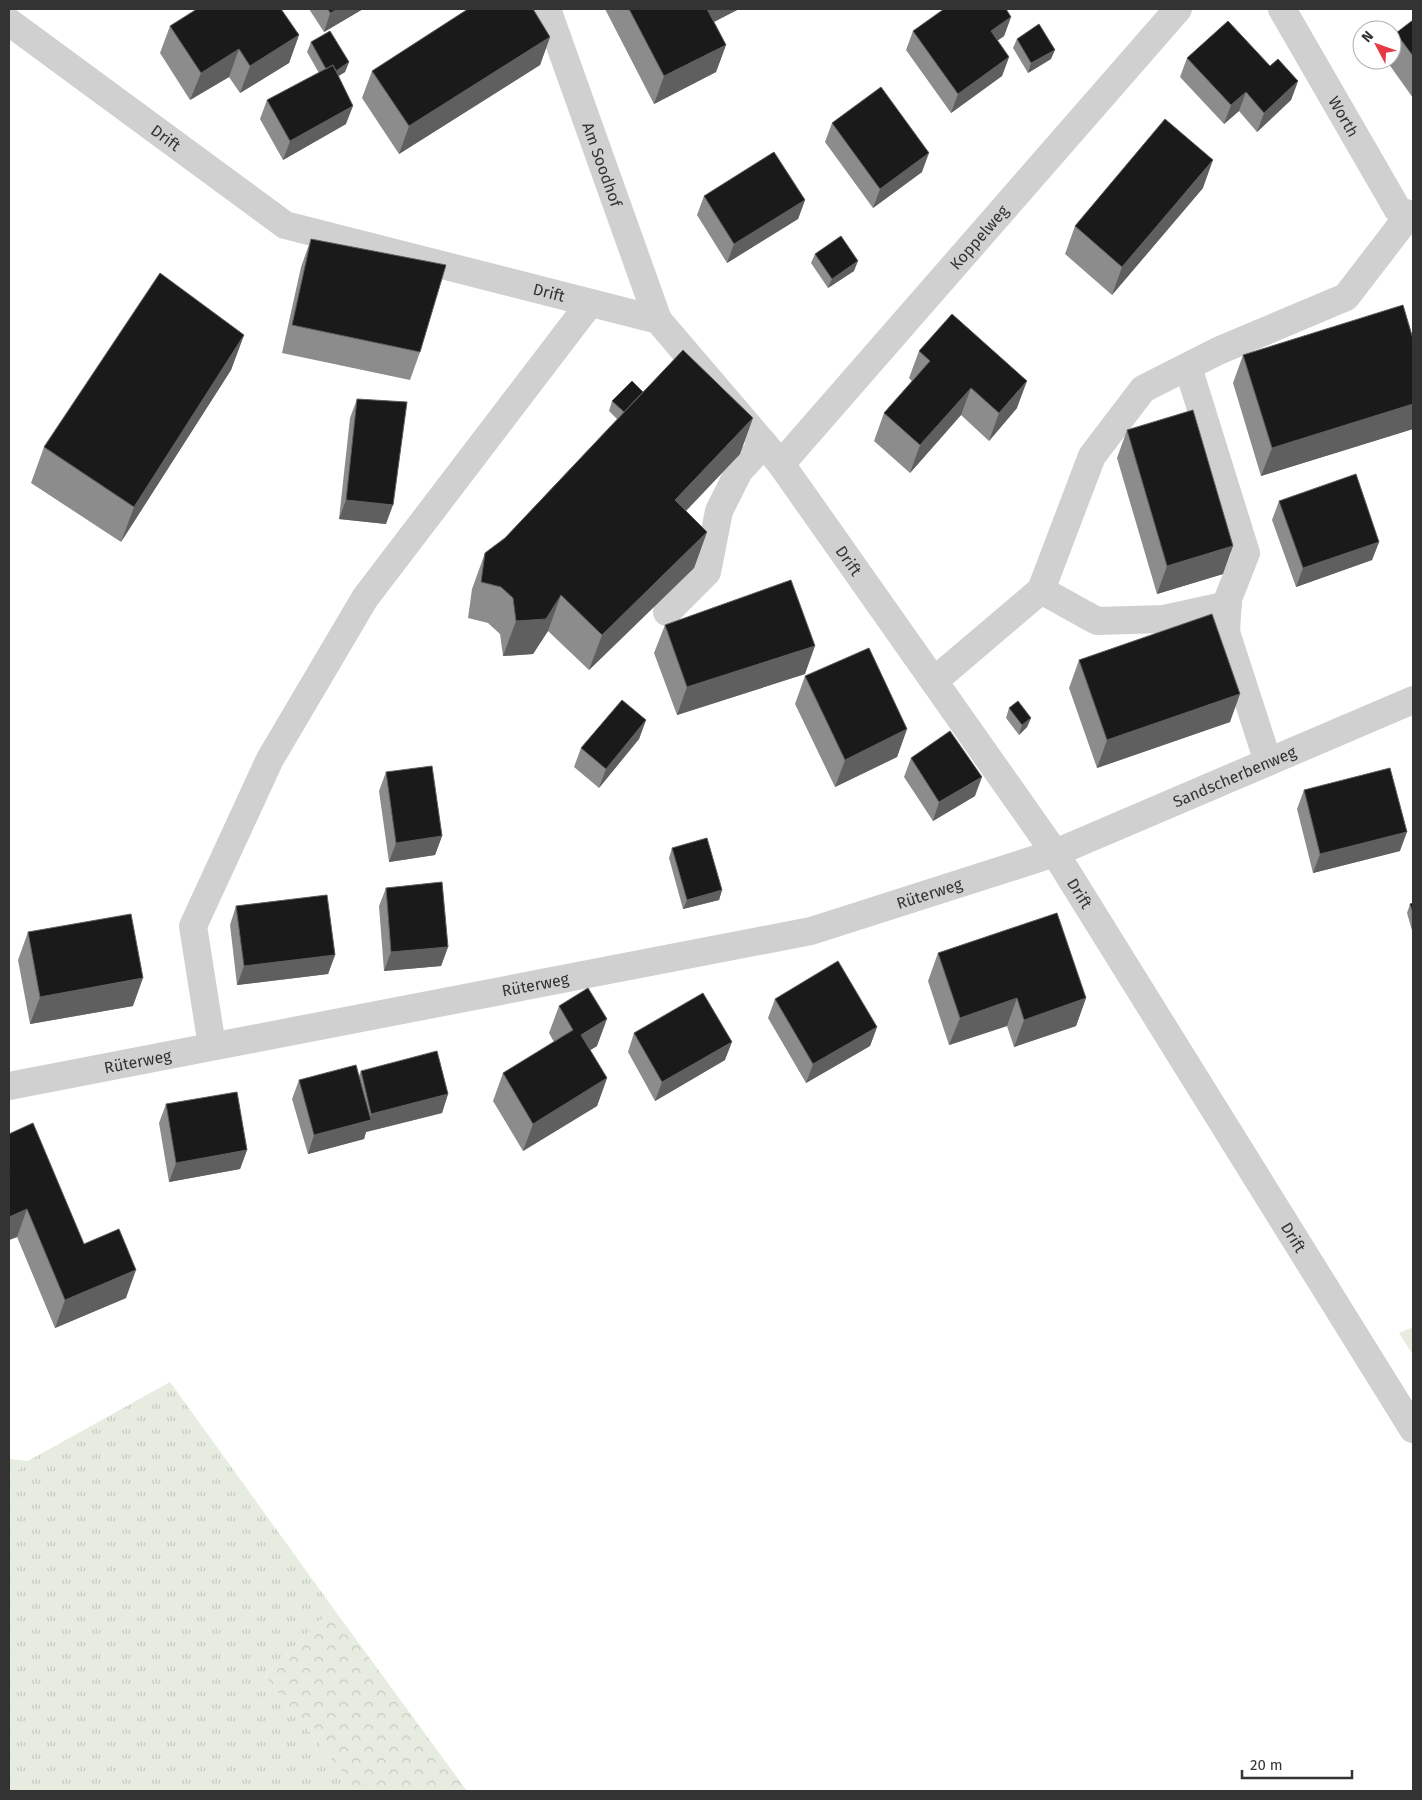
<svg xmlns="http://www.w3.org/2000/svg" width="1422" height="1800" viewBox="0 0 1422 1800" font-family="'Fira Sans',sans-serif">
  <style>
    .grass { fill: url(#grass-tufts) }
    .forest { fill: url(#forest-crowns) }
    .lines { fill: none; stroke-linecap: round; stroke-linejoin: round }
    .minor { stroke: #d0d0d0; stroke-width: 28 }
    .wall { fill: #8c8c8c }
    .shaded-wall { fill: #5f5f5f }
    .building { fill: #1a1a1a; stroke: #5f5f5f }
    .labels { text-anchor: middle; stroke-width: 5; stroke-linejoin: round; paint-order: stroke }
    .street-label { font-size: 16px; fill: #333; stroke: #fff }
  </style>
  <defs>
    <pattern id="grass-tufts" width="24" height="20" patternUnits="userSpaceOnUse" patternTransform="scale(1.25)"><rect width="24" height="20" fill="#e6ecdf"/><path d="M3 7l-1-3M5 7V3M7 7l1-3M15 17l-1-3M17 17v-4M19 17l1-3" fill="none" stroke="#c6cbc0"/></pattern>
    <pattern id="forest-crowns" width="20" height="18" patternUnits="userSpaceOnUse" patternTransform="scale(1.25)"><rect width="20" height="18" fill="#e6ecdf"/><path d="M2 6a3 3 0 1 1 6 0M12 15a3 3 0 1 1 6 0" fill="none" stroke="#c6cbc0"/></pattern>
  </defs>
  <rect width="100%" height="100%" fill="#fff"/>
  <path class="grass" d="M1413,1327V1355L1399,1333Z
    M170,1382L333,1608L265,1676L357,1791H9V1478L28,1461Z"/>
  <path class="forest" d="M9,1459L28,1461L9,1478Z
    M333,1608L467,1791H357L265,1676Z"/>
  <g class="lines">
    <g class="minor">
      <path id="s1" d="M547,9L658,320"/>
      <path id="s2" d="M1282,9L1398,210L1413,216"/>
      <path id="s3" d="M9,22L285,225L658,320L781,464L1055,853L1413,1429"/>
      <path d="M1188,367L1246,553L1228,599L1226,632L1268,762"/>
      <path id="s4" d="M781,464L1178,9"/>
      <path d="M1041,590L1097,621L1164,619L1228,605"/>
      <path d="M667,612L707,572L719,511L739,471L764,444"/>
      <path d="M934,681L1041,590L1092,456L1143,389L1218,351L1346,297L1409,215"/>
      <path d="M212,1046L193,926L270,759L365,598L590,303"/>
      <path id="s5" d="M9,1086L811,931L1055,853L1413,700"/>
    </g>
  </g>
  <path class="wall" d="M309,9H363L324,32Z
    M605,9H739L714,22L726,45L716,72L654,104Z
    M1011,17L1004,36L997,41L1009,57L1002,76L951,113L906,50L913,31Z
    M1413,20V98L1386,60H1392V43L1396,33Z
    M170,26L299,35L289,63L240,93L229,77L190,100L160,53Z
    M550,37L540,65L399,154L362,98L372,71Z
    M1017,39L1051,59L1028,73L1013,48Z
    M311,42L349,62L345,72L338,76L346,124L283,160L260,119L267,100L319,73L307,52Z
    M1187,58L1270,66L1298,81L1291,100L1257,132L1239,111L1224,124L1180,77Z
    M832,123L922,172L873,208L825,142Z
    M1203,188L1112,295L1065,254L1075,226Z
    M704,196L805,200L798,219L727,263L697,215Z
    M311,239L420,352L410,380L282,353L301,267Z
    M815,254L854,271L828,288L811,263Z
    M244,335L231,370L121,542L31,483L44,447Z
    M1413,339V429L1261,476L1233,383L1243,355Z
    M919,351L1017,408L989,441L961,415L910,473L874,441L884,413L912,381L909,378Z
    M643,392L740,454L686,511L707,532L694,568L589,670L548,631L533,654L503,656L500,634L488,623L468,618L472,589L485,553L505,538L617,419L609,411L612,401Z
    M357,399L386,524L339,519L350,418Z
    M1127,430L1223,574L1157,594L1117,458Z
    M1279,501L1379,542L1372,560L1296,587L1272,520Z
    M665,625L805,674L677,715L654,653Z
    M1079,660L1230,722L1097,768L1069,688Z
    M805,676L907,729L897,757L835,787L795,704Z
    M1009,708L1031,718L1027,727L1019,735L1006,718Z
    M646,720L639,739L599,788L574,767L581,748Z
    M911,758L975,796L933,821L904,777Z
    M386,772L442,836L435,855L389,862L379,791Z
    M1304,790L1400,851L1313,873L1297,809Z
    M672,848L722,890L719,900L683,909L669,858Z
    M386,888L448,947L441,966L384,971L379,906Z
    M1413,903V934L1407,913L1410,904Z
    M236,906L335,955L328,974L237,985L230,925Z
    M28,932L133,1006L30,1024L18,960Z
    M938,953L1086,998L1076,1026L1014,1047L1007,1026L949,1045L928,981Z
    M775,999L877,1027L870,1046L806,1083L768,1018Z
    M559,1006L597,1046L590,1050L607,1078L597,1106L523,1151L493,1101L503,1073L554,1042L549,1033Z
    M634,1033L725,1060L655,1101L628,1052Z
    M361,1071L448,1094L442,1113L366,1132L364,1139L308,1154L292,1099L299,1080L359,1076Z
    M166,1104L247,1150L240,1169L169,1182L159,1123Z
    M9,1134L84,1244L126,1298L55,1328L17,1237L9,1240Z"/>
  <path class="shaded-wall" d="M338,9H363L324,32L330,13Z
    M703,9H739L694,32Z
    M1011,17L1004,36L984,50L991,31Z
    M299,35L289,63L240,93L250,66Z
    M550,37L540,65L399,154L409,126Z
    M726,45L716,72L654,104L664,76Z
    M239,49L229,77L190,100L201,73Z
    M1055,50L1051,59L1028,73L1031,63Z
    M1009,57L1002,76L951,113L958,94Z
    M349,62L345,72L326,84L330,75Z
    M1298,81L1291,100L1257,132L1264,113Z
    M1246,92L1239,111L1224,124L1231,105Z
    M353,106L346,124L283,160L290,141Z
    M929,153L922,172L873,208L880,189Z
    M1213,160L1203,188L1112,295L1122,267Z
    M805,200L798,219L727,263L734,244Z
    M858,261L854,271L828,288L832,279Z
    M244,335L231,370L121,542L134,507Z
    M1027,381L1017,408L989,441L999,413Z
    M971,388L961,415L910,473L920,445Z
    M1413,404V429L1261,476L1272,448Z
    M753,418L740,454L662,536L675,500Z
    M346,500L393,505L386,524L339,519Z
    M707,532L694,568L589,670L602,635Z
    M1379,542L1372,560L1296,587L1303,568Z
    M1233,546L1223,574L1157,594L1167,566Z
    M561,595L548,631L533,654L503,656L516,621Z
    M815,646L805,674L677,715L687,687Z
    M1240,694L1230,722L1097,768L1107,740Z
    M1031,718L1027,727L1019,735L1022,725Z
    M646,720L639,739L599,788L606,769Z
    M907,729L897,757L835,787L845,760Z
    M982,777L975,796L933,821L939,802Z
    M1407,832L1400,851L1313,873L1320,854Z
    M442,836L435,855L389,862L396,843Z
    M722,890L719,900L683,909L687,900Z
    M448,947L441,966L384,971L391,952Z
    M335,955L328,974L237,985L244,966Z
    M143,978L133,1006L30,1024L40,997Z
    M1017,998L1007,1026L949,1045L960,1018Z
    M1086,998L1076,1026L1014,1047L1024,1020Z
    M607,1019L597,1046L571,1062L581,1035Z
    M877,1027L870,1046L806,1083L813,1064Z
    M732,1042L725,1060L655,1101L662,1082Z
    M607,1078L597,1106L523,1151L533,1124Z
    M448,1094L442,1113L366,1132L364,1139L308,1154L314,1135L369,1121L371,1114Z
    M247,1150L240,1169L169,1182L176,1163Z
    M27,1209L17,1237L9,1240V1217Z
    M136,1270L126,1298L55,1328L65,1300Z"/>
  <path class="building" d="M197,9H281L299,35L250,66L239,49L201,73L170,26Z
    M328,9H338L330,13Z
    M468,9H533L550,37L409,126L372,71Z
    M629,9H707L726,45L664,76Z
    M944,9H1006L1011,17L991,31L1009,57L958,94L913,31Z
    M1413,20V56L1396,33Z
    M1228,21L1270,66L1278,59L1298,81L1264,113L1246,92L1231,105L1187,58Z
    M1039,24L1055,50L1031,63L1017,39Z
    M330,31L349,62L336,71L333,65L326,69L311,42Z
    M333,65L353,106L290,141L267,100Z
    M881,87L929,153L880,189L832,123Z
    M1165,119L1213,160L1122,267L1075,226Z
    M774,152L805,200L734,244L704,196Z
    M841,236L858,261L832,279L815,254Z
    M311,239L446,265L420,352L292,325Z
    M160,273L244,335L134,507L44,447Z
    M1403,305L1413,339V404L1272,448L1243,355Z
    M952,314L1027,381L999,413L971,388L920,445L884,413L930,361L919,351Z
    M683,350L753,418L675,500L707,532L602,635L561,595L546,619L516,621L513,598L501,587L481,582L485,553L505,538Z
    M632,381L643,392L624,412L612,401Z
    M357,399L407,402L393,505L346,500Z
    M1193,410L1233,546L1167,566L1127,430Z
    M1356,474L1379,542L1303,568L1279,501Z
    M791,580L815,646L687,687L665,625Z
    M1212,614L1240,694L1107,740L1079,660Z
    M869,648L907,729L845,760L805,676Z
    M622,700L646,720L606,769L581,748Z
    M1018,701L1031,718L1022,725L1009,708Z
    M950,731L982,777L939,802L911,758Z
    M432,766L442,836L396,843L386,772Z
    M1390,768L1407,832L1320,854L1304,790Z
    M707,838L722,890L687,900L672,848Z
    M442,882L448,947L391,952L386,888Z
    M327,895L335,955L244,966L236,906Z
    M1413,903V913L1410,904Z
    M1057,913L1086,998L1024,1020L1017,998L960,1018L938,953Z
    M131,914L143,978L40,997L28,932Z
    M838,961L877,1027L813,1064L775,999Z
    M588,988L607,1019L581,1035L607,1078L533,1124L503,1073L573,1030L559,1006Z
    M703,993L732,1042L662,1082L634,1033Z
    M437,1051L448,1094L371,1114L361,1071Z
    M356,1065L371,1120L314,1135L299,1080Z
    M237,1092L247,1150L176,1163L166,1104Z
    M33,1123L84,1244L119,1229L136,1270L65,1300L27,1209L9,1217V1176H10L9,1173V1134Z"/>
  <g class="labels">
    <g class="street-label">
      <text dy="6" stroke="none"><textPath href="#s2" startOffset="124">Worth</textPath></text>
      <text dy="6" stroke="none"><textPath href="#s3" startOffset="195">Drift</textPath></text>
      <text dy="6" stroke="none"><textPath href="#s1" startOffset="165">Am Soodhof</textPath></text>
      <text dy="6" stroke="none"><textPath href="#s4" startOffset="301">Koppelweg</textPath></text>
      <text dy="6" stroke="none"><textPath href="#s3" startOffset="615">Drift</textPath></text>
      <text dy="6" stroke="none"><textPath href="#s3" startOffset="1035">Drift</textPath></text>
      <text dy="6" stroke="none"><textPath href="#s5" startOffset="1268">Sandscherbenweg</textPath></text>
      <text dy="6" stroke="none"><textPath href="#s5" startOffset="941">Rüterweg</textPath></text>
      <text dy="6" stroke="none"><textPath href="#s3" startOffset="1440">Drift</textPath></text>
      <text dy="6" stroke="none"><textPath href="#s5" startOffset="536">Rüterweg</textPath></text>
      <text dy="6" stroke="none"><textPath href="#s5" startOffset="131">Rüterweg</textPath></text>
      <text dy="6" stroke="none"><textPath href="#s3" startOffset="1845">Drift</textPath></text>
    </g>
  </g>
  <rect width="1422" height="1800" fill="none" stroke="#333333" stroke-width="20"/>
  <g transform="translate(1377 45) rotate(311)"><circle r="24" fill="#ffffff" stroke="#adadad"/>
  <path d="M0-4L9 19L0 12L-9 19Z" fill="#e63946"/>
  <text y="-8" font-size="14" font-weight="bold" text-anchor="middle" fill="#333333">N</text>
  </g>
  <path d="M1242 1770v8h110v-8" fill="none" stroke="#333333" stroke-width="2.5"/>
  <text x="1250" y="1770" font-size="15" fill="#333333" stroke="#ffffff" stroke-width="4" paint-order="stroke">20 m</text>
</svg>
